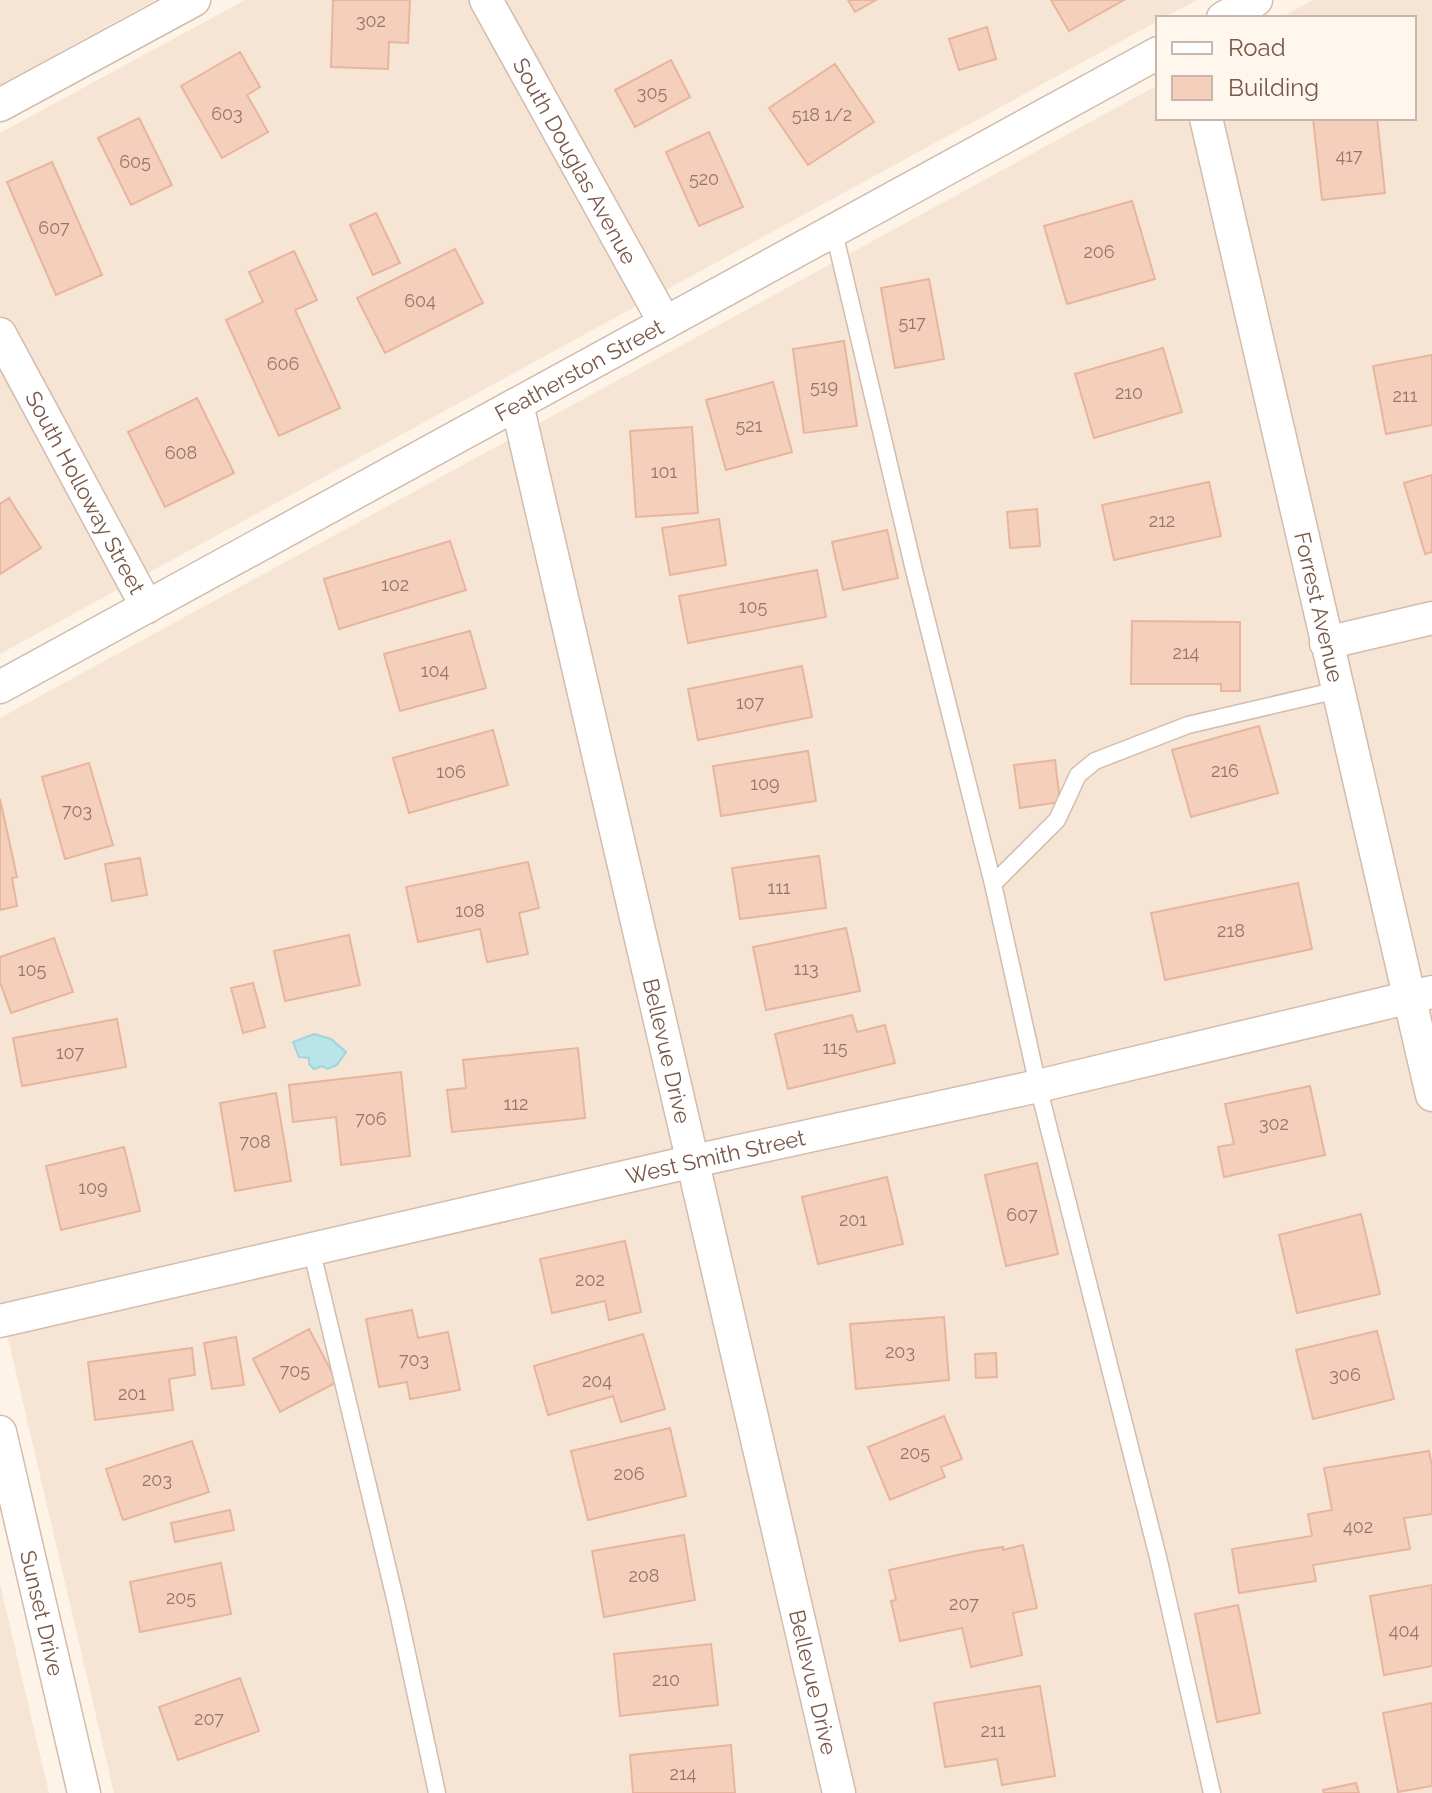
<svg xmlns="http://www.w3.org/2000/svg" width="1432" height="1793" viewBox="0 0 1432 1793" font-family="Raleway,sans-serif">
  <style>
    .residential { fill: #f6e5d4 }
    .water { fill: #b9e4e9; stroke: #9fd5db; stroke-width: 2 }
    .building { fill: #f4d0bc; stroke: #e8b59c; stroke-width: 2 }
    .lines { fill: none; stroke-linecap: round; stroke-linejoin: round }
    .service-casing { stroke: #d3bcae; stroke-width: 19 }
    .minor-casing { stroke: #d3bcae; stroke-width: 35 }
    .service { stroke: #fff; stroke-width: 16 }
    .minor { stroke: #fff; stroke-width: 32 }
    .labels { text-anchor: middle; stroke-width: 6; stroke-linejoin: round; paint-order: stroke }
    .number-label { font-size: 18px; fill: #987666 }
    .street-label { font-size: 22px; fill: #795849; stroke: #fff7ee }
  </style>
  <rect width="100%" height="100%" fill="#fdf3e6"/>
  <path class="residential" d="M0,0H155L0,85Z
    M245,0H1197L1164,18H1158V21L0,654V133Z
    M1313,0H1432V1793H114L0,1304V718L1158,85V118H1414V18H1280Z
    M0,1584L49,1793H0Z"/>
  <path class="water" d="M314,1034L331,1039L346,1052L337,1065L327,1069L322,1066L314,1069L309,1064V1058L299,1057L293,1042Z"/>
  <path class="building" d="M333,0H410L408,43L389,42L388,69L331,67Z
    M848,0H876L855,12Z
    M1051,0H1124L1069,31Z
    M987,27L996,59L959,70L949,39Z
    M240,52L260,87L247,95L268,132L222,158L181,86Z
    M671,60L690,97L635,127L615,90Z
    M835,64L874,122L808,165L769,108Z
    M139,118L172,185L131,205L98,138Z
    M1313,118H1377L1385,193L1322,200Z
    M709,132L743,207L699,226L666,152Z
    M52,162L102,275L56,295L7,182Z
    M1132,201L1155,279L1067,304L1044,226Z
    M376,213L400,263L373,275L350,225Z
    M455,249L483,303L385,353L357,298Z
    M294,251L317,300L295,310L340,408L279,436L226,320L263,302L249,272Z
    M929,279L944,359L895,368L881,288Z
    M844,341L857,426L804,433L793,349Z
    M1163,348L1182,412L1094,438L1075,374Z
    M1432,355V425L1386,434L1373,366Z
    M773,382L792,452L726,470L706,400Z
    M197,398L234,473L165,507L128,432Z
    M692,427L698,513L636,517L630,431Z
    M1432,475V552L1425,554L1404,483Z
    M1209,482L1221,536L1114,560L1102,505Z
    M9,498L41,548L0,574V504Z
    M1037,509L1040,546L1010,548L1007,512Z
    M719,519L726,565L670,575L662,528Z
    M887,530L898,578L843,590L832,542Z
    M450,541L466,590L339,629L324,579Z
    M817,570L826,617L688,643L679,596Z
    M1132,621L1240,622V691H1221V684H1131Z
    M470,631L486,688L400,711L384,654Z
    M802,666L812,717L698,740L688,689Z
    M1259,726L1278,793L1191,817L1172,750Z
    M493,730L508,785L409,813L393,758Z
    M808,751L816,801L721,816L713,766Z
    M1055,760L1060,802L1020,808L1014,765Z
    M89,763L113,845L65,859L42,777Z
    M0,799L17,877L12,878L17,906L0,910Z
    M819,856L826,908L740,919L732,868Z
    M140,858L147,895L112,901L105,864Z
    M528,862L539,908L519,913L528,954L487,962L480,929L418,942L406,887Z
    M1298,883L1312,949L1165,980L1151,913Z
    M846,928L860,991L766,1010L753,947Z
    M349,935L360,985L285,1001L274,951Z
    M54,938L73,992L11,1013L0,982V957Z
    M253,983L265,1027L243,1033L231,988Z
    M852,1015L857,1032L885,1025L895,1063L788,1089L775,1034Z
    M117,1019L126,1067L22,1086L13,1038Z
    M578,1048L585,1118L452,1132L447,1090L466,1088L463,1060Z
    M401,1072L410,1156L341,1165L336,1117L293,1122L289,1085Z
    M1310,1086L1325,1155L1224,1177L1218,1147L1234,1144L1225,1104Z
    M276,1093L291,1181L235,1191L220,1103Z
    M124,1147L140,1211L61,1230L46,1166Z
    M1037,1163L1058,1254L1006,1266L985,1175Z
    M887,1177L903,1244L818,1264L802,1197Z
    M1361,1214L1380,1294L1297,1313L1279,1235Z
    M625,1241L641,1312L609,1320L605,1301L552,1313L540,1259Z
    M412,1310L418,1338L448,1332L460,1390L410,1399L407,1382L379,1387L366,1319Z
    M944,1317L949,1380L856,1389L850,1324Z
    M309,1329L337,1382L280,1412L253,1359Z
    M1377,1331L1394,1399L1313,1419L1296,1350Z
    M643,1334L665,1409L621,1422L613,1396L548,1415L534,1366Z
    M236,1337L244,1385L212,1389L204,1343Z
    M192,1348L195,1375L169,1379L173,1410L95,1420L88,1362Z
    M996,1353L997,1377L976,1378L975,1354Z
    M944,1416L962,1459L941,1467L945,1477L890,1500L868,1447Z
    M670,1428L686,1496L588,1520L571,1451Z
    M192,1441L209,1492L123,1520L106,1469Z
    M1429,1451L1432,1466V1514L1404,1518L1410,1549L1313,1565L1316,1581L1239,1593L1232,1549L1312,1536L1308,1514L1332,1510L1324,1468Z
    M230,1510L234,1530L175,1542L171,1523Z
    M684,1535L695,1600L604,1617L592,1551Z
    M1023,1545L1037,1608L1013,1613L1022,1655L971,1667L962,1628L900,1641L891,1601L896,1600L889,1570L976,1551L1003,1547V1550Z
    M221,1563L231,1614L140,1632L130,1582Z
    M1432,1585V1666L1384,1675L1370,1596Z
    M1238,1605L1260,1713L1217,1722L1195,1614Z
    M711,1644L718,1705L620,1716L614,1654Z
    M240,1678L259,1731L178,1760L159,1707Z
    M1040,1686L1055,1776L1002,1785L997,1759L945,1767L934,1703Z
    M1432,1703V1786L1398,1792L1383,1713Z
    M731,1745L735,1793H633L630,1755Z
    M1356,1783L1359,1793H1324L1323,1790Z"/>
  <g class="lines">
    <defs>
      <path id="service" d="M834,232L914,570L993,884L1038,1086L1158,1557L1212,1793
        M993,884L1057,820L1078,775L1095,761L1188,725L1338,690
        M311,1248L397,1607L437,1793"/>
      <g id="minor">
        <path id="s1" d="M486,0L665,323"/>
        <path d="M1223,18L1256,0"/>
        <path d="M0,105L194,0"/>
        <path id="s2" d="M1206,118L1432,1095"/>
        <path id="s3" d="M0,334L147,607"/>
        <path id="s4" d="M517,404L839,1793"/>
        <path d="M1326,643L1432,618"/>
        <path id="s5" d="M0,687L1158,53"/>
        <path id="s6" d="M0,1321L694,1161L1038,1086L1432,992"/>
        <path id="s7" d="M0,1432L84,1793"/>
      </g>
    </defs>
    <use href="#service" class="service-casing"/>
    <use href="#minor" class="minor-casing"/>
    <use href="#service" class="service"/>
    <use href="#minor" class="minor"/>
  </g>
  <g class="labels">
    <g class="number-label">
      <text x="371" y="27">302</text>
      <text x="652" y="99">305</text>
      <text x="227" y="120">603</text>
      <text x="822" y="121">518 1/2</text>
      <text x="1349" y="162">417</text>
      <text x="135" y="168">605</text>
      <text x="704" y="185">520</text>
      <text x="54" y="234">607</text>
      <text x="1099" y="258">206</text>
      <text x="420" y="307">604</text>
      <text x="912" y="329">517</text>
      <text x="283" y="370">606</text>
      <text x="824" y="393">519</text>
      <text x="1129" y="399">210</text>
      <text x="1405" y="402">211</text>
      <text x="749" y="432">521</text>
      <text x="181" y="459">608</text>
      <text x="664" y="478">101</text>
      <text x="1162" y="527">212</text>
      <text x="395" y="591">102</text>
      <text x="753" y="613">105</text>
      <text x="1186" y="659">214</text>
      <text x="435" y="677">104</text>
      <text x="750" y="709">107</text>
      <text x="1225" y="777">216</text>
      <text x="451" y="778">106</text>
      <text x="765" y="790">109</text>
      <text x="77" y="817">703</text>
      <text x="779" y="894">111</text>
      <text x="470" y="917">108</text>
      <text x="1231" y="937">218</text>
      <text x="806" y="975">113</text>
      <text x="32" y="976">105</text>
      <text x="835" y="1054">115</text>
      <text x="70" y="1059">107</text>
      <text x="516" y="1110">112</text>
      <text x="371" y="1125">706</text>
      <text x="1274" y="1130">302</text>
      <text x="255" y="1148">708</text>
      <text x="93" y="1194">109</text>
      <text x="1022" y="1221">607</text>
      <text x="853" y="1226">201</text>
      <text x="590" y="1286">202</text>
      <text x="900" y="1358">203</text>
      <text x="414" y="1366">703</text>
      <text x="295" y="1377">705</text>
      <text x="1345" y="1381">306</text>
      <text x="597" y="1387">204</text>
      <text x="132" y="1400">201</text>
      <text x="915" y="1459">205</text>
      <text x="629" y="1480">206</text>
      <text x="157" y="1486">203</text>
      <text x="1358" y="1533">402</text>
      <text x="644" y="1582">208</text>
      <text x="181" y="1604">205</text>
      <text x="964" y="1610">207</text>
      <text x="1404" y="1637">404</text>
      <text x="666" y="1686">210</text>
      <text x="209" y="1725">207</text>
      <text x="993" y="1737">211</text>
      <text x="683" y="1780">214</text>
    </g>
    <g class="street-label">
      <text dy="8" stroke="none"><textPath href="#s1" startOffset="184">South Douglas Avenue</textPath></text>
      <text dy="8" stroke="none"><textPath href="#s5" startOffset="660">Featherston Street</textPath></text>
      <text dy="8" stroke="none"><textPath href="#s3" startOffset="180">South Holloway Street</textPath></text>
      <text dy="8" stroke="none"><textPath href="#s2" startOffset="502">Forrest Avenue</textPath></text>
      <text dy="8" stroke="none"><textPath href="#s4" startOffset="664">Bellevue Drive</textPath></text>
      <text dy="8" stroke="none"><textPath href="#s6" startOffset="734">West Smith Street</textPath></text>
      <text dy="8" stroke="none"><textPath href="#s7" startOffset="186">Sunset Drive</textPath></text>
      <text dy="8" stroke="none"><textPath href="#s4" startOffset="1312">Bellevue Drive</textPath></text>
    </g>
  </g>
  <rect x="1156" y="16" width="260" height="104" fill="#fff7ee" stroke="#c9b7ac" stroke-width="2"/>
  <rect x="1172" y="42" width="40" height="12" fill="#ffffff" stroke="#c9b7ac" stroke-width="2"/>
  <text x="1228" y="56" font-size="24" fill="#795849">Road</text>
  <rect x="1172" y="76" width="40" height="24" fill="#f4d0bc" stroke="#c9b7ac" stroke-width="2"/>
  <text x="1228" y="96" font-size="24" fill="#795849">Building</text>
</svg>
